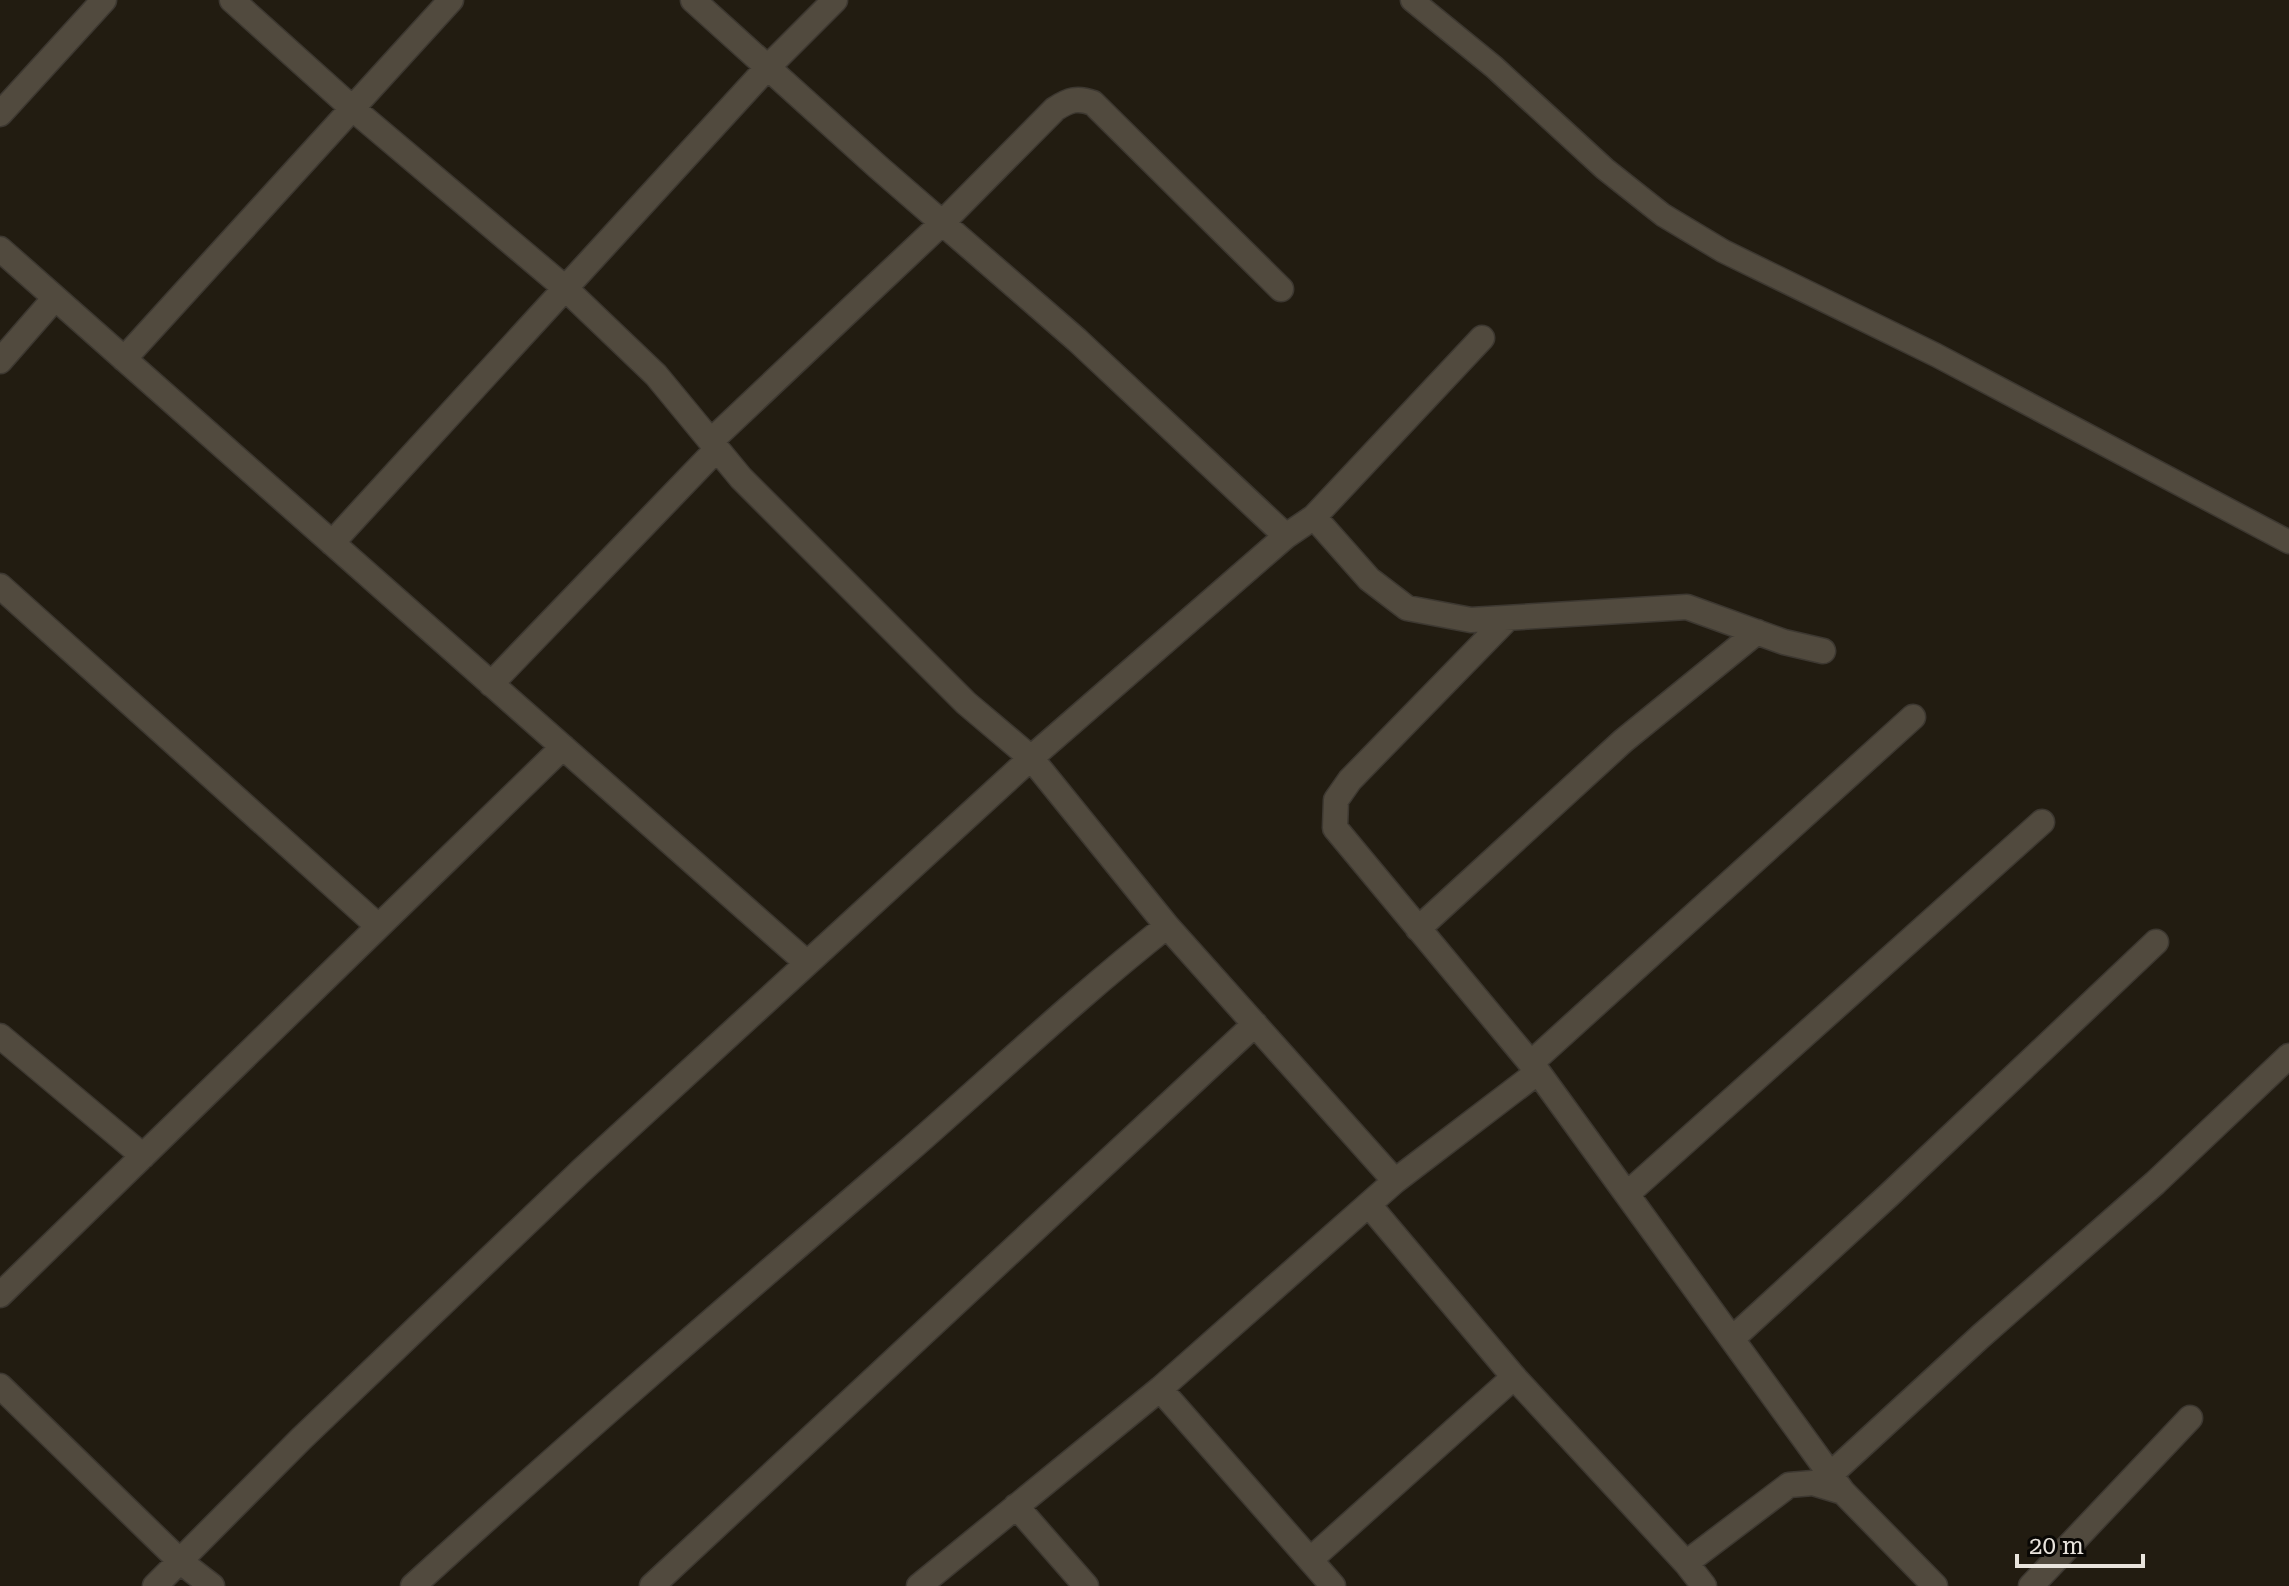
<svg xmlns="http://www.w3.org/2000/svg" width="2289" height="1586" viewBox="0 0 2289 1586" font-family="'Roboto Serif',serif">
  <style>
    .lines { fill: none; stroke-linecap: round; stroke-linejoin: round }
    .lane-casing { stroke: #3d3831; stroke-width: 25 }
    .street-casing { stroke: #3d3831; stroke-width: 27 }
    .lane { stroke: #514a3e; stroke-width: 22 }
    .street { stroke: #514a3e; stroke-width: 24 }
  </style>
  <rect width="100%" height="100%" fill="#221c11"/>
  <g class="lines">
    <defs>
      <path id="lane" d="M1412,0L1494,67L1605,169L1663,215L1723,251L1936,355L2289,542"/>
      <path id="street" d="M232,0L352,108L565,288L656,375L741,478L966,703L1031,758L1167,926L1395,1181L1160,1389L919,1586
        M693,0L878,167L1077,340L1286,536
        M0,114L104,0
        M0,249L807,963
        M124,359L451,0
        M0,361L55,298
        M711,441L942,223L1055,109C1069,100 1077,97 1093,103L1281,289
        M1314,517L1369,579L1407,608L1471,620L1687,607L1784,642L1823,651
        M332,543L767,68L835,0
        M0,586L378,926
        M1507,619L1350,780L1336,800L1335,828L1538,1072L1843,1492
        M491,684L717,449
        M1418,929L1623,741L1757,632
        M0,1036L143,1156
        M1531,1063L1913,717
        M1395,1181L1538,1072
        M1627,1194L2042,822
        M1369,1205L1514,1377L1686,1563L1704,1586
        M0,1295L563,747
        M1732,1339L1889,1195L2156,942
        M0,1386L181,1562L212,1586
        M1160,1389L1333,1586
        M1831,1474L1981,1336L2155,1183L2289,1056
        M1016,1506L1086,1586
        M1310,1560L1514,1377
        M1686,1563L1789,1485L1813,1483L1843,1492L1935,1586
        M155,1586L301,1439L582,1170L1031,758L1286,536L1314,517L1482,338
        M413,1586C575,1438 741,1295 907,1152C994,1076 1077,997 1167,926
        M652,1586L1255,1024
        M2031,1586L2190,1418"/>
    </defs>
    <use href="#lane" class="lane-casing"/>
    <use href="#street" class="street-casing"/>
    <use href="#lane" class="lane"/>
    <use href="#street" class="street"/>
  </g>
  <path d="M2017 1554v12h126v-12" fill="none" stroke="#e9e4dd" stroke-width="4"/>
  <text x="2029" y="1554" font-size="24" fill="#e9e4dd" stroke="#090704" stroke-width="6" paint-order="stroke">20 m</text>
</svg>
